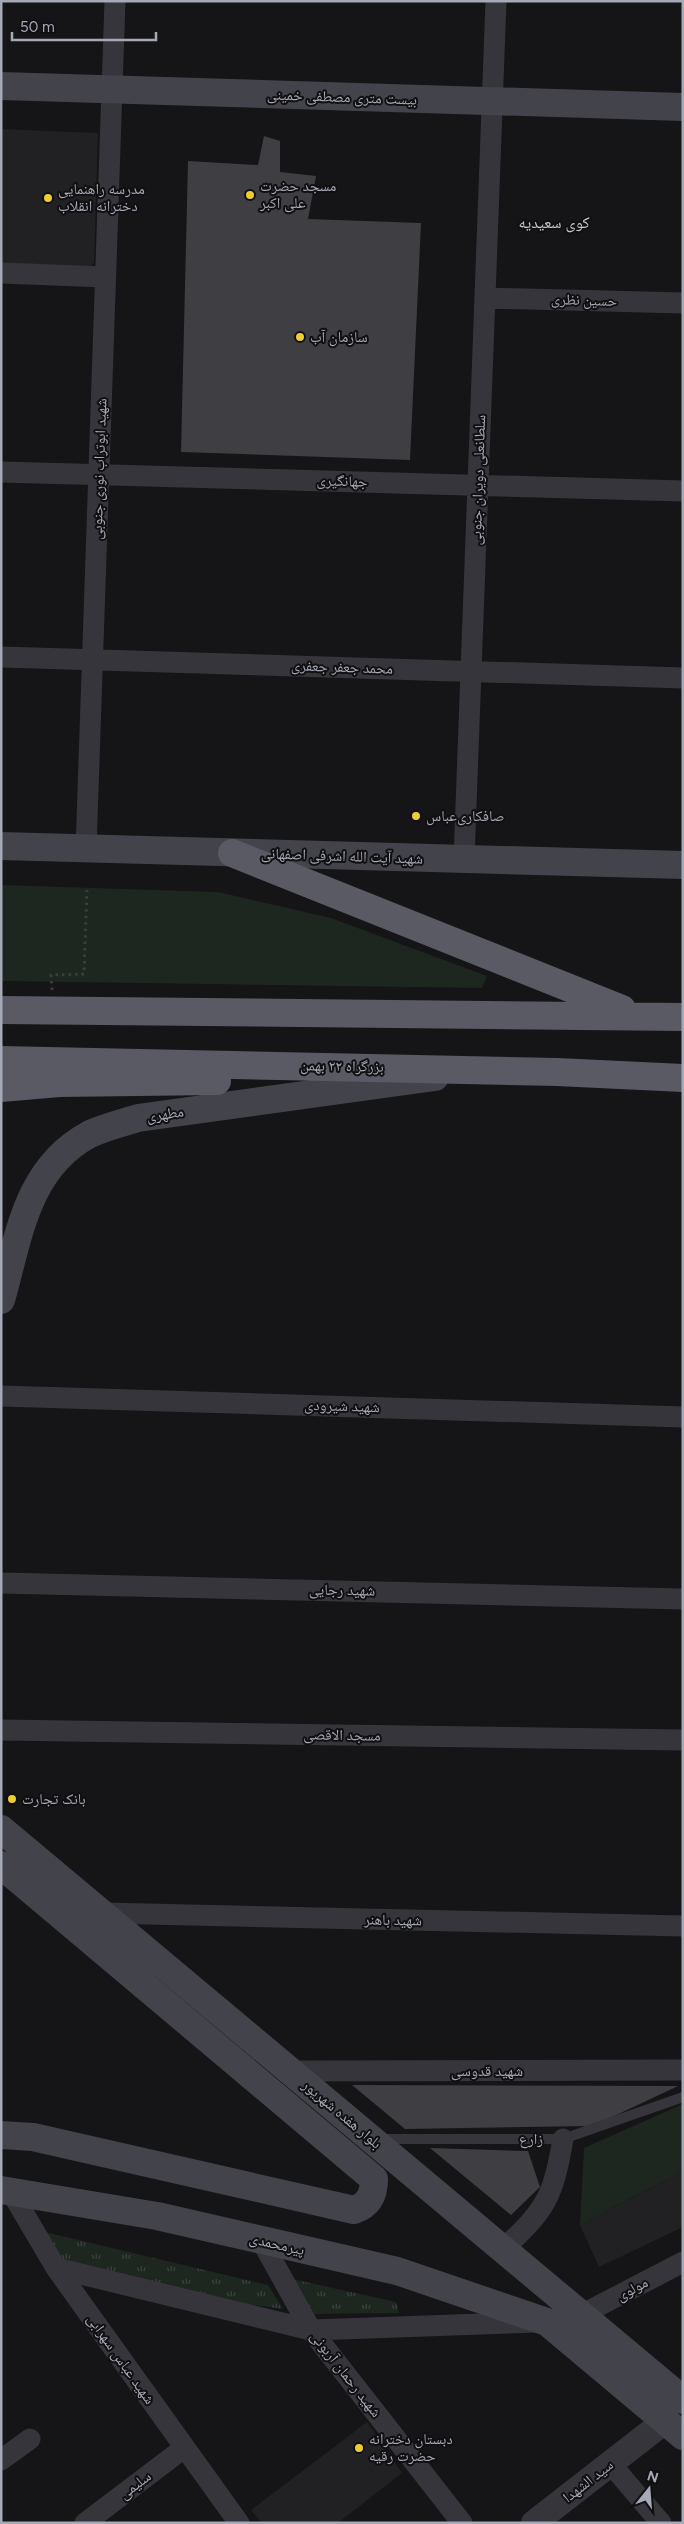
<svg xmlns="http://www.w3.org/2000/svg" width="684" height="2524" viewBox="0 0 684 2524" font-family="Figtree,'Noto Naskh Arabic',sans-serif">
  <style>
    .built { fill: #212023 }
    .grass { fill: url(#grass-tufts) }
    .green { fill: #1e2620 }
    .building { fill: #3f3e43 }
    .lines { fill: none; stroke-linecap: round; stroke-linejoin: round }
    .path { stroke: #3b3c42; stroke-width: 3; stroke-dasharray: 2.5 4; stroke-linecap: butt }
    .service { stroke: #35353b; stroke-width: 10 }
    .minor { stroke: #35353b; stroke-width: 21 }
    .tertiary { stroke: #35353b; stroke-width: 26 }
    .secondary { stroke: #43444b; stroke-width: 28 }
    .trunk { stroke: #595a63; stroke-width: 28 }
    .poi-dot { fill: #eecc34; stroke: #100f11; stroke-width: 2 }
    .labels { text-anchor: middle; stroke-width: 4; stroke-linejoin: round; paint-order: stroke }
    .street-label { font-size: 15px; fill: #a6a9b6; stroke: #100f11 }
    .poi-label { font-size: 15px; fill: #a6a9b6; stroke: #100f11; text-anchor: start }
    .neighbourhood-label { font-size: 16px; fill: #c7c8d2; stroke: #100f11 }
  </style>
  <defs>
    <pattern id="grass-tufts" width="24" height="20" patternUnits="userSpaceOnUse" patternTransform="scale(1.25)"><rect width="24" height="20" fill="#1e2620"/><path d="M3 7l-1-3M5 7V3M7 7l1-3M15 17l-1-3M17 17v-4M19 17l1-3" fill="none" stroke="#3c433e"/></pattern>
  </defs>
  <rect width="100%" height="100%" fill="#151416"/>
  <path class="built" d="M1,129L98,133L94,263L88,269L1,267Z
    M683,2171V2227L599,2267L580,2225Z
    M367,2422L402,2473L338,2523H262L251,2510Z"/>
  <path class="grass" d="M32,2229L268,2285L283,2309L247,2304L53,2259Z
    M292,2279L396,2302L399,2313L311,2314Z"/>
  <path class="green" d="M1,885L218,892L331,918L487,976L482,988L1,981Z
    M683,2104V2171L580,2225L584,2148Z"/>
  <path class="building" d="M264,136L280,141V172L316,176L308,219L421,223L410,460L181,452L188,161L258,165Z
    M352,2085L678,2086L593,2126L405,2129Z
    M430,2148L528,2151L540,2187L511,2215Z"/>
  <g class="lines">
    <path class="path" d="M52,990L51,975L84,974L87,890"/>
    <path class="service" d="M380,2139H563L683,2097"/>
    <path class="minor" d="M1,273L105,277
      M485,298L683,303
      M1,472L683,491
      M1,657L683,678
      M86,849L115,1
      M464,859L496,1
      M1,1396L683,1417
      M1,1583L683,1599
      M1,1730L683,1740
      M102,1913L683,1926
      M291,2071L683,2070
      M10,2190L56,2268L239,2523
      M261,2240L311,2330L462,2523
      M503,2249C546,2210 553,2197 563,2139
      M56,2268L311,2330L536,2322
      M581,2315L683,2262
      M1,2460L30,2439
      M610,2463L661,2523
      M85,2523L184,2448"/>
    <path class="tertiary" d="M534,2523L665,2421"/>
    <path class="secondary" d="M1,86L683,107
      M1,846L683,865
      M1,1300C19,1237 26,1168 90,1134C105,1127 122,1123 138,1118L435,1077
      M1,1829L683,2400
      M1,1865L374,2179C374,2194 369,2205 354,2210L33,2137L1,2135
      M1,2190L157,2216L397,2271L547,2322L683,2436"/>
    <path class="trunk" d="M232,853L622,1009
      M1,1010L683,1017
      M1,1060L557,1072L683,1078
      M1,1088L59,1083L217,1081"/>
  </g>
  <g class="poi-dot">
    <circle cx="250" cy="195" r="5"/>
    <circle cx="48" cy="198" r="5"/>
    <circle cx="300" cy="337" r="5"/>
    <circle cx="416" cy="816" r="5"/>
    <circle cx="12" cy="1799" r="5"/>
    <circle cx="359" cy="2448" r="5"/>
  </g>
  <g class="labels">
    <g class="street-label">
      <text transform="translate(342 97) rotate(2)" y="5">بیست متری مصطفی خمینی</text>
      <text transform="translate(584 300) rotate(2)" y="5">حسین نظری</text>
      <text transform="translate(99 469) rotate(-88)" y="5">شهید ابوتراب نوری جنوبی</text>
      <text transform="translate(478 480) rotate(-88)" y="5">سلطانعلی دویران جنوبی</text>
      <text transform="translate(342 481) rotate(2)" y="5">جهانگیری</text>
      <text transform="translate(342 667) rotate(2)" y="5">محمد جعفر جعفری</text>
      <text transform="translate(342 856) rotate(2)" y="5">شهید آیت الله اشرفی اصفهانی</text>
      <text transform="translate(342 1066) rotate(1)" y="5">بزرگراه ۲۲ بهمن</text>
      <text transform="translate(165 1114) rotate(-8)" y="5">مطهری</text>
      <text transform="translate(342 1406) rotate(2)" y="5">شهید شیرودی</text>
      <text transform="translate(342 1590) rotate(1)" y="5">شهید رجایی</text>
      <text transform="translate(342 1735) rotate(1)" y="5">مسجد الاقصی</text>
      <text transform="translate(393 1920) rotate(1)" y="5">شهید باهنر</text>
      <text x="487" y="2076">شهید قدوسی</text>
      <text transform="translate(342 2114) rotate(40)" y="5">بلوار هفده شهریور</text>
      <text x="531" y="2144">زارع</text>
      <text transform="translate(277 2244) rotate(13)" y="5">پیرمحمدی</text>
      <text transform="translate(632 2289) rotate(-28)" y="5">مولوی</text>
      <text transform="translate(121 2359) rotate(55)" y="5">شهید عباس سهرابی</text>
      <text transform="translate(346 2374) rotate(52)" y="5">شهید رحمان آربونی</text>
      <text transform="translate(588 2481) rotate(-38)" y="5">سید الشهدا</text>
      <text transform="translate(135 2485) rotate(-37)" y="5">سلیمی</text>
    </g>
    <g class="poi-label">
      <text x="260" y="191">مسجد حضرت<tspan x="260" dy="17">علی اکبر</tspan></text>
      <text x="58" y="194">مدرسه راهنمایی<tspan x="58" dy="17">دخترانه انقلاب</tspan></text>
      <text x="310" y="342">سازمان آب</text>
      <text x="426" y="821">صافکاری‌عباس</text>
      <text x="22" y="1804">بانک تجارت</text>
      <text x="369" y="2444">دبستان دخترانه<tspan x="369" dy="17">حضرت رقیه</tspan></text>
    </g>
    <g class="neighbourhood-label">
      <text x="554" y="228">کوی سعیدیه</text>
    </g>
  </g>
  <rect width="684" height="2524" fill="none" stroke="#a6a9b6" stroke-width="5"/>
  <g transform="translate(649 2489) rotate(17)" stroke="#100f11" stroke-width="4" paint-order="stroke">
  <path d="M0-4L9 19L0 12L-9 19Z" fill="#a6a9b6"/>
  <text y="-8" font-size="14" font-weight="bold" text-anchor="middle" fill="#a6a9b6">N</text>
  </g>
  <path d="M12 32v8h144v-8" fill="none" stroke="#a6a9b6" stroke-width="2.5"/>
  <text x="20" y="32" font-size="15" fill="#a6a9b6" stroke="#100f11" stroke-width="4" paint-order="stroke">50 m</text>
</svg>
